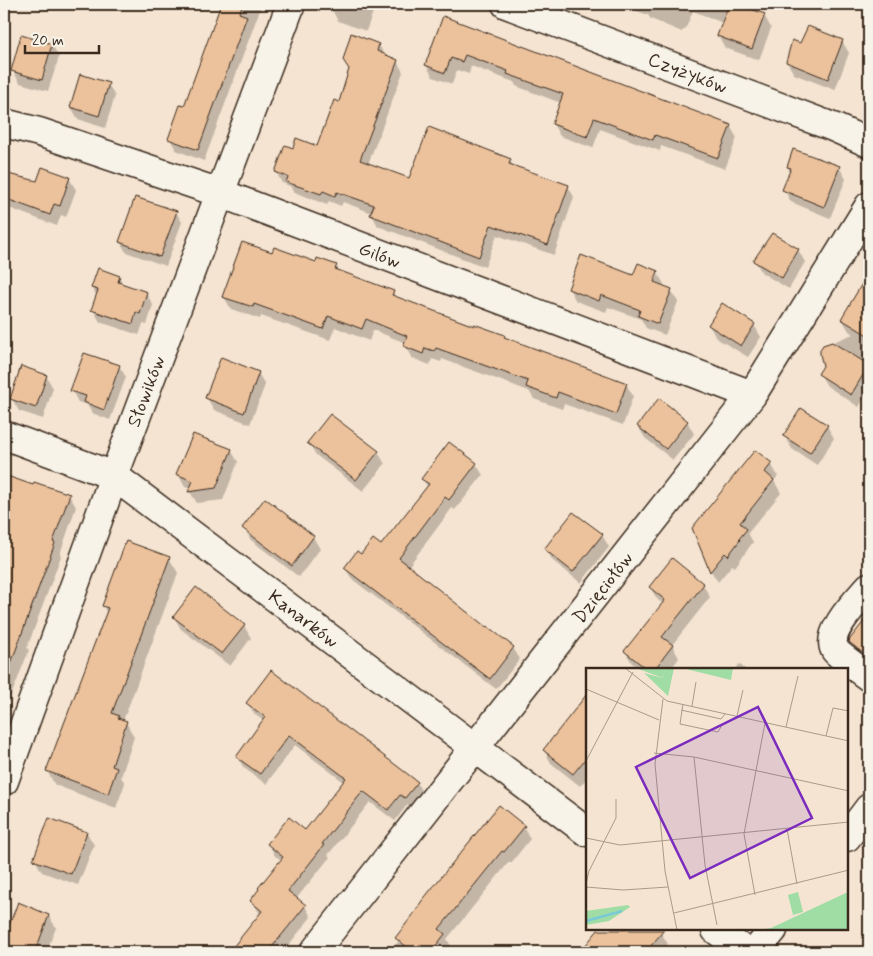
<svg xmlns="http://www.w3.org/2000/svg" width="873" height="956" viewBox="0 0 873 956" font-family="Mynerve,sans-serif">
  <style>
    .shadow { fill: #0003 }
    .building { fill: #ecc29c; stroke: #3b2a1e }
    .lines { fill: none; stroke-linecap: round; stroke-linejoin: round }
    .minor-casing { stroke: #3b2a1e; stroke-width: 31 }
    .minor { stroke: #f7f3e8; stroke-width: 28 }
    .labels { text-anchor: middle; stroke-width: 4; stroke-linejoin: round; paint-order: stroke }
    .street-label { font-size: 19px; fill: #3b2a1e; stroke: #f7f3e8 }
    .inset-river { fill: none; stroke: #7ac9d7; stroke-width: 2.5 }
    .inset-road { fill: none; stroke: #aa9a89; stroke-width: 1 }
    .view { fill: #7b2cbf; fill-opacity: 0.15; stroke: #7b2cbf; stroke-width: 2.5 }
    .inset-edge { fill: none; stroke: #3b2a1e; stroke-width: 2.5 }
  </style>
  <rect width="100%" height="100%" fill="#f4e4d1"/>
  <filter id="ink" filterUnits="userSpaceOnUse"><feTurbulence type="fractalNoise" baseFrequency=".02" numOctaves="2"/><feDisplacementMap in="SourceGraphic" scale="10" xChannelSelector="R" yChannelSelector="G"/><feConvolveMatrix kernelMatrix="1 2 1 2 8 2 1 2 1" color-interpolation-filters="sRGB"/></filter>
  <g filter="url(#ink)">
    <path class="shadow" d="M224,4H262L204,161L176,150L170,139L184,108Z
      M333,4H376L366,31L338,21L331,8Z
      M596,4H611L609,9Z
      M617,4H739L738,5L764,15L771,28L759,60L725,48L718,35L723,23L693,11L685,30H683L682,32L651,19L648,15Z
      M444,18L730,126L737,138L725,169L661,146L660,151L600,129L593,148L560,136L553,124L561,103L516,86L514,82L471,66L469,74L457,70L452,84L433,77L426,65Z
      M842,41L849,53L835,90L794,74L787,62Z
      M52,45L59,57L48,91L20,83L13,71Z
      M379,45L385,56L397,61L403,72L368,164L410,180L510,160L514,168L568,186L574,197L554,255L497,235L485,267L378,226L372,215V213L343,202L341,206L329,201L327,205L294,192L290,186L282,183L276,172L294,150L318,148L339,104Z
      M108,84L115,96L105,128L78,119L71,107Z
      M788,167H839L846,179L830,218L791,202L784,190L791,172Z
      M4,174L38,183L69,178L76,190L66,217L61,215L57,226L9,208L6,218L4,217Z
      M176,212L182,222L166,266L126,252L120,242Z
      M798,250L805,262L789,289L762,273L755,261Z
      M273,254L336,266L340,272L393,292L396,298L474,327L504,336L506,339L626,384L633,396L623,425L564,404L562,409L534,399L529,391L442,359L441,362L432,359L430,365L412,358L405,346L406,343L373,330L369,341L335,327L330,340L261,316L260,319L231,309L224,297Z
      M657,272L664,284L663,287L671,290L678,302L665,335L646,328L641,319L608,307L606,312L576,301L569,289Z
      M869,274V389L859,407L827,386L820,374L824,366V346L853,334L849,331L842,319Z
      M119,277L124,285L146,293L153,305L147,325L143,324L139,335L100,322L93,309L97,296L92,288Z
      M709,325H754L761,337L748,357L716,338Z
      M119,366L126,377L110,420L92,413L87,405L78,402L72,391Z
      M258,373L265,385L250,424L214,410L207,398Z
      M46,376L53,388L43,419L19,411L12,399Z
      M687,421L694,434L673,460L645,438L638,426Z
      M827,426L834,438L817,465L792,449L785,436Z
      M309,443L378,452L385,464L363,491L316,455Z
      M231,450L238,462L223,500L197,503L190,492L191,489L185,487L178,474Z
      M476,464L483,475L455,510L452,508L408,567L486,629L513,648L520,659L496,689L352,579L345,568L361,556L381,547L428,488L423,479Z
      M771,464L778,476L774,481L781,493L748,533L753,542L735,567L732,565L718,582L711,571L694,528Z
      M4,476L34,486L69,495L76,507L60,554L61,556L27,648L29,650L4,714V517L5,512H4Z
      M574,513L602,535L609,547L581,583L553,561L546,549Z
      M244,528L313,537L320,549L299,577L251,540Z
      M169,558L178,573L123,721L126,722L134,737L121,777L125,783L116,808L55,785L47,771L107,613L103,606Z
      M703,585L710,597L672,645L679,658L670,670H641L632,663L625,651L663,604L657,599L650,587Z
      M174,617L244,626L251,638L230,666L181,629Z
      M869,617V663L858,655L850,642L851,639Z
      M739,664L746,670H734Z
      M248,703L417,783L423,794L412,809L407,805L395,821L370,802L328,855L330,857L296,899L305,906L311,917L283,952H230L260,914L252,901L282,860L275,856L269,844L305,832L344,782L295,745L266,784L244,768L237,757L264,721L254,714Z
      M587,707V778L580,786L551,763L544,750Z
      M524,827L530,839L511,863L509,862L447,939L451,946L447,952H389L399,941L397,938Z
      M87,833L94,845L78,885L42,872L35,860Z
      M18,904L49,916L56,928L46,952H4V943Z
      M596,930H657L661,933L668,944L662,952H581L598,932Z"/>
    <path class="building" d="M221,4H243L239,13L247,16L198,150L168,139L180,105L184,106Z
      M729,4H737L765,14L752,49L717,36Z
      M443,16L731,125L718,158L655,135L653,140L594,118L587,137L552,124L563,94L507,74L508,71L465,55L462,62L451,58L445,73L425,65Z
      M808,26L843,40L828,79L786,62L792,40L800,43Z
      M351,33L379,44L377,51L398,60L360,160L409,178L429,127L511,159L509,164L569,185L548,245L491,225L479,257L370,215L374,205L337,192L335,196L323,191L321,194L286,182L288,177L275,172L285,145L293,148L296,138L317,146L334,100L339,102L349,69L343,60Z
      M21,35L52,44L42,80L11,71Z
      M80,74L109,83L99,116L70,107Z
      M793,149L840,166L824,207L782,190L791,168L787,167Z
      M42,167L70,177L60,206L54,204L50,215L4,198V173L37,181Z
      M135,197L177,211L160,257L119,242Z
      M772,233L799,249L782,278L753,261Z
      M242,242L272,252L274,247L316,262L317,258L337,265L335,269L394,291L392,295L474,326V324L505,335L504,337L627,383L616,414L558,392L556,398L526,387L528,381L436,348L434,351L425,348L423,354L403,346L407,336L366,319L362,329L328,316L323,329L254,304L253,307L222,297Z
      M581,255L633,275L638,263L658,271L654,282L672,289L658,324L638,316L640,310L601,295L599,301L568,289Z
      M98,268L120,276L118,282L147,292L140,314L136,312L133,324L91,310L98,290L91,288Z
      M869,272V336L841,319Z
      M722,303L755,324L741,346L708,325Z
      M832,342L869,365L851,395L818,374L823,366L820,354V350L823,345Z
      M84,353L120,365L104,410L84,402L86,396L70,391Z
      M221,357L259,372L244,413L205,398Z
      M21,366L47,375L36,408L10,399Z
      M659,398L688,421L666,449L637,426Z
      M801,408L828,425L810,453L783,436Z
      M330,414L379,451L356,480L307,443Z
      M193,434L232,449L216,488L188,492L193,481L176,474Z
      M449,442L477,463L449,500L445,497L399,558L486,627L487,626L514,647L490,679L344,568L357,551L361,554L373,539L381,545L429,484L421,479Z
      M755,450L772,463L765,472L774,480L740,523L747,529L739,539L740,540L728,556L725,553L710,572L692,528Z
      M4,475L33,485L34,482L70,494L53,542L55,543L6,677L4,676Z
      M265,498L314,536L292,566L242,528Z
      M573,512L603,534L573,572L544,549Z
      M126,541L170,557L112,713L119,716L118,718L127,721L112,766L117,768L108,794L46,771L108,608L102,606Z
      M672,558L704,584L662,637L673,645L654,670H648L624,651L665,600L649,587Z
      M196,587L245,625L222,654L173,617Z
      M869,615V658L849,642L850,639Z
      M271,670L418,782L405,798L400,795L388,810L363,791L322,844L324,845L288,891L306,905L268,952H229L262,911L250,901L259,889L258,888L283,857L267,844L289,817L305,830L346,778L289,735L260,774L236,757L265,717L246,703Z
      M587,694V757L573,774L543,750Z
      M499,805L525,826L504,852L502,851L439,929L445,934L431,952H414L395,938L416,911L421,902Z
      M49,818L87,832L71,874L33,860Z
      M18,902L49,915L35,952H4V939Z
      M598,930H664L646,952H580Z"/>
    <g class="lines">
      <defs>
        <path id="minor" d="M506,4L833,127L869,143
          M4,123L39,132L220,193L752,395
          M4,435L114,476L587,832
          M869,677C861,671 839,656 835,650C825,632 858,600 869,587
          M4,781L114,476L291,4
          M847,837L869,808
          M716,930L746,952
          M314,952L752,395L869,206
          M755,952L773,930"/>
      </defs>
      <use href="#minor" class="minor-casing"/>
      <use href="#minor" class="minor"/>
    </g>
  </g>
  <g class="labels">
    <g class="street-label">
      <text transform="translate(688 72) rotate(21)" y="7">Czyżyków</text>
      <text transform="translate(380 254) rotate(21)" y="7">Gilów</text>
      <text transform="translate(145 391) rotate(-69)" y="7">Słowików</text>
      <text transform="translate(602 587) rotate(-52)" y="7">Dzięciołów</text>
      <text transform="translate(304 618) rotate(37)" y="7">Kanarków</text>
    </g>
  </g>
  <g transform="translate(586 668)">
    <rect width="262" height="262" fill="#f4e4d1"/>
    <path d="M50,0H76L79,1L77,10Z" fill="#9fdda5"/>
    <path d="M79,0H88L82,28L58,5L77,10ZM96,0H147L145,12ZM262,224V262H173L185,260ZM42,237L44,239L23,253L0,257V243Z" fill="#9fdda5"/>
    <path d="M212,224L217,244L207,247L202,227Z" fill="#9fdda5"/>
    <path class="inset-river" d="M0,253L36,243"/>
    <path class="inset-road" d="M39,0L81,33L263,73M0,21L73,52M77,31L69,96L79,203L91,262M97,36L94,56L132,64L136,57M106,38L110,14M95,42L135,51L139,46M151,48L157,22M200,59L212,8M240,68L247,40L263,43M68,85L108,89L263,123M108,89L119,197L131,257M0,93L47,4M201,161L211,216M0,170L34,177L263,154M0,216L3,203L30,150V131M0,219L37,222L82,219M169,227L158,166L179,55M88,245L263,202"/>
    <path class="view" d="M172,39L226,150L104,210L50,99Z"/>
    <rect width="262" height="262" class="inset-edge"/>
  </g>
  <rect width="873" height="956" fill="none" stroke="#f7f3e8" stroke-width="20"/>
  <rect x="10" y="10" width="853" height="936" fill="none" stroke="#3b2a1e" stroke-width="2" filter="url(#ink)"/>
  <path d="M25 45v8h74v-8" fill="none" stroke="#3b2a1e" stroke-width="2.5"/>
  <text x="32" y="45" font-size="15" fill="#3b2a1e" stroke="#f7f3e8" stroke-width="4" paint-order="stroke">20 m</text>
</svg>
